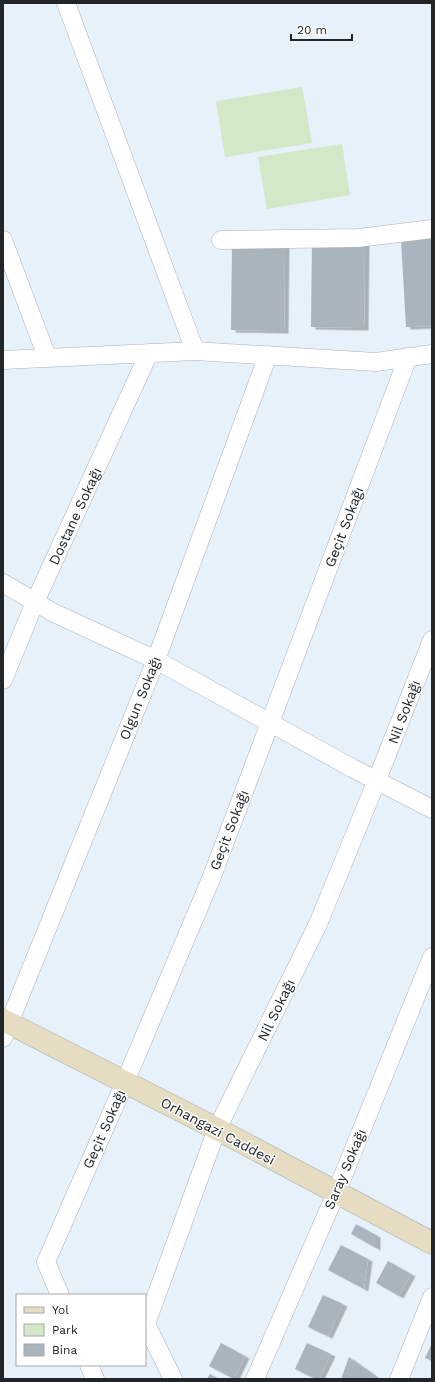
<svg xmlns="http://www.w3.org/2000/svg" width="435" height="1382" viewBox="0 0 435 1382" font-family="'Work Sans',sans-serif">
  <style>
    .green { fill: #d2e8c6 }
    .building { fill: #aab4bc; filter: url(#shadow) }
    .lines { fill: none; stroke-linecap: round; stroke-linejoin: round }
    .street-casing { stroke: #a7b2ba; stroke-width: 19 }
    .secondary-casing { stroke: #a7b2ba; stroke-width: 23 }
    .street { stroke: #fff; stroke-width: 18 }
    .secondary { stroke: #e6dcc1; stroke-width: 22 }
    .labels { text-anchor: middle; stroke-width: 3; stroke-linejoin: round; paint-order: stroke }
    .street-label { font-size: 14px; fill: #212528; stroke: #fff }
  </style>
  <defs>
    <filter id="shadow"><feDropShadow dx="4.5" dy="2.5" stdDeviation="0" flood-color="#0004"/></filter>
  </defs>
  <rect width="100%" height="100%" fill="#e6f1fa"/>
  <path class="green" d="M302,87L312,143L225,157L216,101Z
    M342,144L350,195L267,209L258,157Z"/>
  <path class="building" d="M432,238V326L406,327L401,240Z
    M312,240L365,241L364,328L311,327Z
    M232,242L285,243L284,331L231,330Z
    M356,1224L376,1235V1248L351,1234Z
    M341,1245L368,1259L364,1289L328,1270Z
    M388,1261L411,1274L399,1296L376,1283Z
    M323,1295L343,1304L328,1336L308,1327Z
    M221,1343L245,1356L234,1379L209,1366Z
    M307,1343L331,1354L319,1379H316L295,1369Z
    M432,1343V1361L425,1358Z
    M349,1357L374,1375L373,1379H341Z
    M210,1374L219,1379H207Z"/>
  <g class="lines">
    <defs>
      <path id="street" d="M66,3L195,351
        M3,240L47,357
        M221,240L358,238L432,229
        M3,360L195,351L376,362L432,354
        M3,583L54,613L156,660L352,768L432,809
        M3,680L35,602L149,353
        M3,1038L156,660L268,355
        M60,1295L46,1262L125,1082L211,879L408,357
        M89,1365L95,1379
        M173,1379L146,1324L217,1129L318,924L377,780L432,640
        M255,1379L336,1193L432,957
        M399,1379L432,1297"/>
      <path id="secondary" d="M3,1020L217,1129L432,1243"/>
    </defs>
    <use href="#street" class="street-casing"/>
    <use href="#secondary" class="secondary-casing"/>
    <use href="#street" class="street"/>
    <use href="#secondary" class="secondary"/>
  </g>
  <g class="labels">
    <g class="street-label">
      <text transform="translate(75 516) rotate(-65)" y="5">Dostane Sokağı</text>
      <text transform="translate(344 527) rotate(-69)" y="5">Geçit Sokağı</text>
      <text transform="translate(140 698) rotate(-68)" y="5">Olgun Sokağı</text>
      <text transform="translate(404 712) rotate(-69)" y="5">Nil Sokağı</text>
      <text transform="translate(229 830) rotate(-69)" y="5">Geçit Sokağı</text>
      <text transform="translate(276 1010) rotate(-64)" y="5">Nil Sokağı</text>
      <text transform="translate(104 1129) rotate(-66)" y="5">Geçit Sokağı</text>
      <text transform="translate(218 1131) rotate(28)" y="5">Orhangazi Caddesi</text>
      <text transform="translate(345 1169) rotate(-67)" y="5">Saray Sokağı</text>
    </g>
  </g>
  <rect width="435" height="1382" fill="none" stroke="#212528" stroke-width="8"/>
  <rect x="16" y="1294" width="130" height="72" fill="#ffffff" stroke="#a6a8a9"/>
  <rect x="24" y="1307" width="20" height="6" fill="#e6dcc1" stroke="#a6a8a9"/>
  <text x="52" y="1314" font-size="12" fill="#212528">Yol</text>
  <rect x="24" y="1324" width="20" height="12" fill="#d2e8c6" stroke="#a6a8a9"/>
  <text x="52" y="1334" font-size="12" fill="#212528">Park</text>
  <rect x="24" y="1344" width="20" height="12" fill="#aab4bc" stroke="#a6a8a9"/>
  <text x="52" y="1354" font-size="12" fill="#212528">Bina</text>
  <path d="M291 34v6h61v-6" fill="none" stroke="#212528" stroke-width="2"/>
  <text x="297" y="34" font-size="12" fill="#212528" stroke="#ffffff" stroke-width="3" paint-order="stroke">20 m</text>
</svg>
